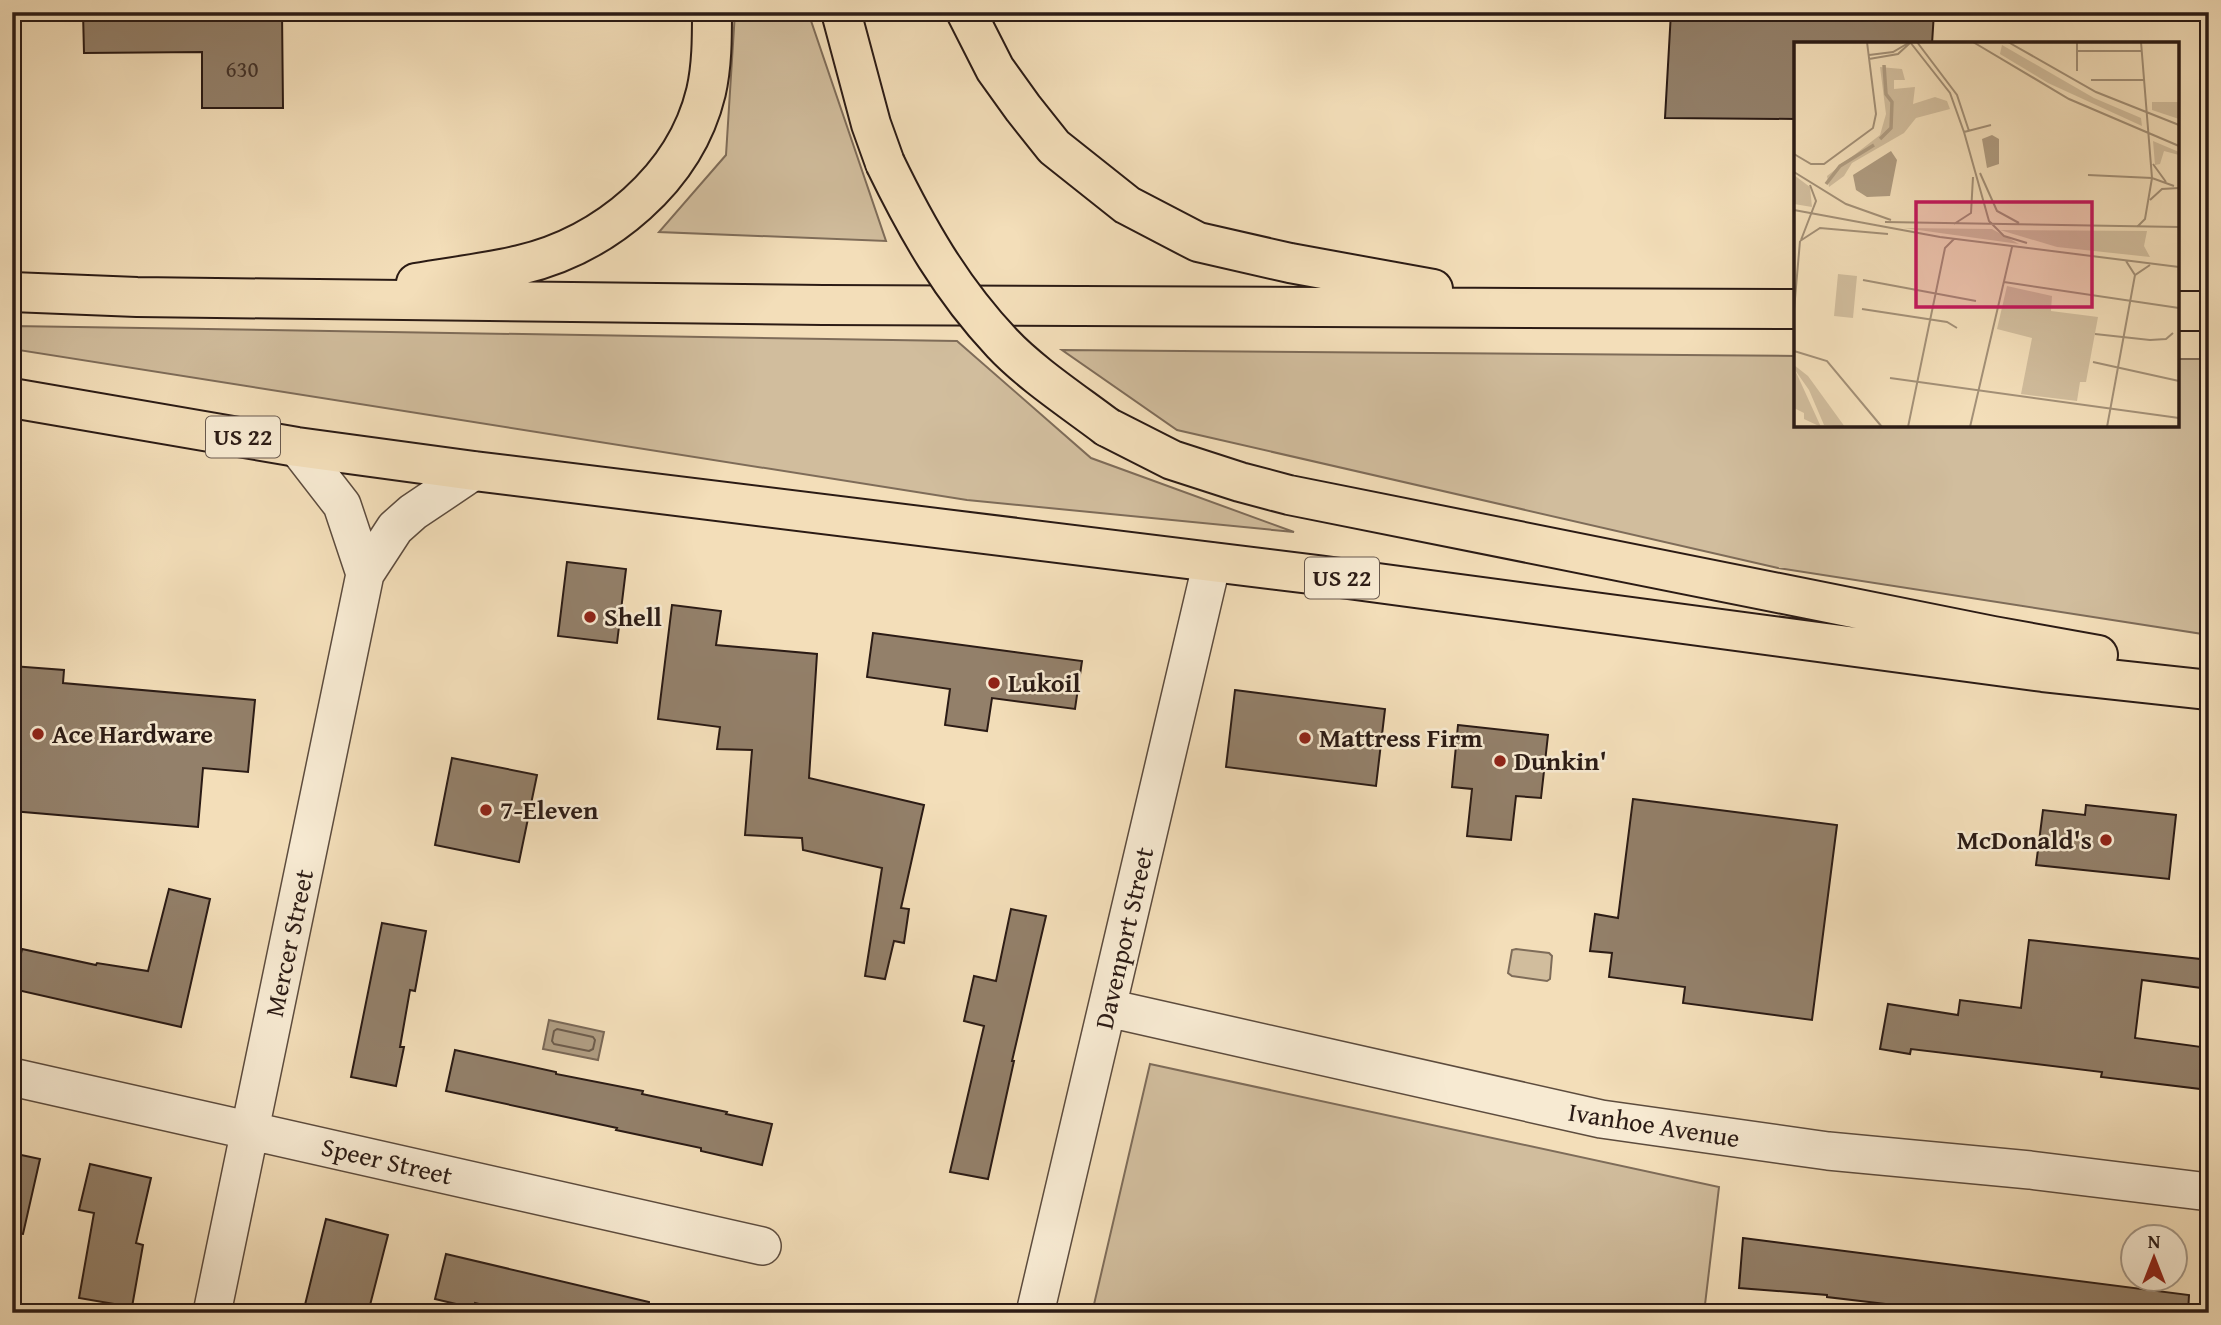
<svg xmlns="http://www.w3.org/2000/svg" width="2221" height="1325" viewBox="0 0 2221 1325" font-family="'Gentium Book Plus',serif">
  <style>
    .green { fill: #d1bd9d; stroke: #7e6c59; stroke-width: 2 }
    .water { fill: #af9c81; stroke: #7a6856; stroke-width: 2 }
    .lines { fill: none; stroke-linecap: round; stroke-linejoin: round }
    .shore { stroke: #6d5c4b; stroke-width: 2 }
    .building { fill: #93806a; stroke: #2b1b15; stroke-width: 2 }
    .minor-casing { stroke: #5d4c3e; stroke-width: 40 }
    .trunk-casing { stroke: #2b1b15; stroke-width: 42 }
    .minor { stroke: #f7ead2; stroke-width: 37 }
    .trunk { stroke: #f3deb9; stroke-width: 38 }
    .trunk-bridge-casing { stroke: #2b1b15; stroke-width: 42; stroke-linecap: butt }
    .trunk-bridge { stroke: #f3deb9; stroke-width: 38 }
    .poi-dot { fill: #8f2418; stroke: #f7ead2; stroke-width: 2.5 }
    .labels { text-anchor: middle; stroke-width: 5; stroke-linejoin: round; paint-order: stroke }
    .number-label { font-size: 23px; fill: #45342a }
    .shield { fill: #f7ead2; stroke: #68594e; stroke-width: 2 }
    .shield-label { font-size: 24px; font-weight: bold; fill: #2b1b15 }
    .poi-label { font-size: 26px; font-weight: bold; fill: #2b1b15; stroke: #f7ead2; text-anchor: start }
    .street-label { font-size: 26px; fill: #2b1b15; stroke: #f7ead2 }
    .inset-river { fill: none; stroke: #af9c81; stroke-width: 3.5 }
    .inset-road { fill: none; stroke: #a39077; stroke-width: 2 }
    .view { fill: #c2185b; fill-opacity: 0.15; stroke: #c2185b; stroke-width: 3.5 }
    .inset-edge { fill: none; stroke: #2b1b15; stroke-width: 3.5 }
  </style>
  <rect width="100%" height="100%" fill="#f3deb9"/>
  <filter id="stains"><feTurbulence type="fractalNoise" baseFrequency=".00286" numOctaves="4"/><feColorMatrix values="0 0 0 0 .2 0 0 0 0 .09 0 0 0 0 .02 0 0 0 .5 -.17"/></filter>
  <radialGradient id="worn" r=".72"><stop offset=".6" stop-color="#630" stop-opacity="0"/><stop offset="1" stop-color="#630" stop-opacity=".3"/></radialGradient>
  <path class="green" d="M735,12H808L886,241L659,232L726,155Z
    M12,326L957,341L1091,458L1294,532L967,500L12,349Z
    M1062,350L1796,356V425H2177V359H2209V635L1778,568L1177,430Z
    M1516,949L1549,953L1552,956L1550,979L1547,981L1512,976L1508,973L1512,950Z
    M1150,1064L1719,1187L1704,1313H1092Z"/>
  <path class="water" d="M549,1020L604,1032L598,1060L543,1049Z"/>
  <g class="lines">
    <path class="shore" d="M557,1029L593,1037L595,1040L593,1049L589,1051L554,1044L552,1041L554,1031Z"/>
  </g>
  <path class="building" d="M83,12H282L283,108H202V52L84,53Z
    M1671,12H1934L1932,44H1796V119L1665,118Z
    M567,562L626,569L617,643L558,636Z
    M672,605L721,611L716,645L817,654L809,778L924,805L901,908L909,909L904,943L894,941L885,979L865,976L882,868L803,850L802,838L745,835L752,750L717,749L720,727L658,719Z
    M873,633L1082,661L1075,709L992,698L987,731L945,725L950,689L867,677Z
    M12,666L64,670L63,683L255,700L248,772L203,768L198,827L12,811Z
    M1235,690L1385,709L1376,786L1226,767Z
    M1458,725L1548,735L1541,798L1516,796L1511,840L1467,836L1472,789L1452,787Z
    M452,758L537,775L519,862L435,845Z
    M1633,799L1837,825L1812,1020L1683,1003L1685,987L1609,977L1612,953L1590,951L1595,914L1618,918Z
    M2086,805L2176,815L2169,879L2036,865L2043,810L2085,815Z
    M169,889L210,899L181,1027L13,989L22,949L96,965L97,963L148,971Z
    M1011,909L1046,916L1012,1061H1014L988,1179L950,1172L984,1026L964,1021L974,976L996,981Z
    M382,923L426,931L415,991L410,990L400,1047H404L396,1086L351,1077Z
    M2029,940L2209,960V989L2142,980L2135,1038L2209,1048V1090L2101,1077L2102,1072L1911,1049L1910,1054L1880,1049L1888,1004L1958,1015L1960,1000L2021,1008Z
    M455,1050L556,1072V1074L643,1091L642,1094L727,1112L726,1114L772,1124L762,1165L701,1151V1148L616,1130L617,1128L446,1091Z
    M12,1153L40,1159L23,1234L12,1233Z
    M90,1164L151,1178L136,1243L143,1245L132,1307L79,1298L94,1213L79,1210Z
    M326,1219L388,1235L368,1313H303Z
    M1743,1238L2189,1295L2188,1313H1911L1912,1307L1827,1297V1295L1739,1288Z
    M446,1254L649,1302L648,1313H515L475,1303L473,1308L435,1299Z"/>
  <g class="lines">
    <defs>
      <path id="minor" d="M297,447L342,505L365,574
        M1108,1008L1601,1119L1828,1151L2030,1170L2209,1192
        M12,1077L762,1246
        M212,1313L365,574L395,528L413,512L474,471
        M1035,1313L1212,562"/>
      <path id="trunk" d="M841,12L871,124L885,163
        M966,12L995,69L1023,108L1054,147L1127,205L1198,242L1290,263L1433,289
        M416,283C450,277 486,273 520,265C605,245 685,179 706,92C712,66 712,38 712,12
        M12,292L137,297L823,305L1796,309
        M2177,311H2209
        M12,398L297,447L474,471L1318,575L2043,672L2209,690
        M1107,427L1172,460L1240,482L1289,495L1993,636L2098,655"/>
    </defs>
    <use href="#minor" class="minor-casing"/>
    <use href="#trunk" class="trunk-casing"/>
    <use href="#minor" class="minor"/>
    <use href="#trunk" class="trunk"/>
    <defs>
      <path id="trunk-bridge" d="M885,163C917,229 951,289 1002,343C1030,373 1074,402 1107,427"/>
    </defs>
    <use href="#trunk-bridge" class="trunk-bridge-casing"/>
    <use href="#trunk-bridge" class="trunk-bridge"/>
  </g>
  <g class="poi-dot">
    <circle cx="590" cy="617" r="7"/>
    <circle cx="994" cy="683" r="7"/>
    <circle cx="38" cy="734" r="7"/>
    <circle cx="1305" cy="738" r="7"/>
    <circle cx="1500" cy="761" r="7"/>
    <circle cx="486" cy="810" r="7"/>
    <circle cx="2106" cy="840" r="7"/>
  </g>
  <g class="labels">
    <g class="number-label">
      <text x="242" y="77">630</text>
    </g>
    <g class="shield">
      <rect x="206" y="416.5" width="74" height="41" rx="5"/>
      <rect x="1305" y="557.5" width="74" height="41" rx="5"/>
    </g>
    <g class="shield-label">
      <text x="243" y="445">US 22</text>
      <text x="1342" y="586">US 22</text>
    </g>
    <g class="poi-label">
      <text x="604" y="626">Shell</text>
      <text x="1008" y="692">Lukoil</text>
      <text x="52" y="743">Ace Hardware</text>
      <text x="1319" y="747">Mattress Firm</text>
      <text x="1514" y="770">Dunkin'</text>
      <text x="500" y="819">7-Eleven</text>
      <text x="2092" y="849" text-anchor="end">McDonald's</text>
    </g>
    <g class="street-label">
      <text transform="translate(1124 938) rotate(-77)" y="9">Davenport Street</text>
      <text transform="translate(289 943) rotate(-78)" y="9">Mercer Street</text>
      <text transform="translate(1654 1125) rotate(9)" y="9">Ivanhoe Avenue</text>
      <text transform="translate(387 1161) rotate(13)" y="9">Speer Street</text>
    </g>
  </g>
  <g transform="translate(1794 42)">
    <rect width="385" height="385" fill="#f3deb9"/>
    <path d="M208,3L300,56L347,76L348,84L254,41L206,12ZM86,25L108,27L111,38H100V47L121,45L119,62L141,55L153,59L156,67L122,76L110,91L58,121L50,134L35,145L33,134L86,93L92,72ZM358,60H385V77L358,68ZM359,99L385,110V113L370,109L366,122L361,123ZM0,133L16,145L18,165L0,162ZM110,186L198,187L225,202ZM206,188L353,189L350,204L356,215L263,205ZM44,232L63,234L59,276L40,274ZM213,244L258,254L257,269L304,275L292,340H286L283,359L227,352L238,296L203,287ZM0,323L14,334L51,385L30,383L15,348L1,328L27,385L10,377V371L0,366Z" fill="#d1bd9d"/>
    <path d="M198,93L205,97V122L193,126L188,97ZM97,109L103,118L96,154L73,155L62,148L59,133Z" fill="#af9c81"/>
    <path class="inset-river" d="M86,97L97,86L98,60L92,52L90,23M32,142L46,124L80,103"/>
    <path class="inset-road" d="M116,0L156,51L170,90L197,83M123,0L163,53L175,89M179,0L275,57L385,104M214,0L302,50L385,83M347,0L358,136M283,9H347M75,13L99,10L116,0M75,17L104,12L116,1M283,29V0M297,38H350M170,90L195,179L210,194L233,201M0,112L17,122H30L79,86L82,72L73,0M359,122L372,140M0,130L52,162L97,178M186,131L203,169L225,181M294,133L358,136L380,144M356,158L368,147L385,146M0,168L146,195L385,225M91,180L385,185M160,182L177,171L179,135M343,185L351,177L358,136M7,198L22,159L16,143M6,199L26,186L94,192M332,219L341,233L356,223M69,238L182,259M210,240L385,266M68,267L153,280L163,286M0,268L6,199M301,292L356,298L372,297L379,291M0,309L33,319L88,385M299,320L385,339M96,336L385,376M114,385L151,206L160,197M176,385L218,205M313,385L341,233"/>
    <path class="view" d="M122,160H298V265H122Z"/>
    <rect width="385" height="385" class="inset-edge"/>
  </g>
  <rect width="2221" height="1325" fill="none" stroke="#f3deb9" stroke-width="42"/>
  <rect x="14" y="14" width="2193" height="1297" fill="none" stroke="#2b1b15" stroke-width="3.5"/>
  <rect x="21" y="21" width="2179" height="1283" fill="none" stroke="#2b1b15" stroke-width="2"/>
  <g transform="translate(2154 1258)"><circle r="33" fill="#f7ead2" stroke="#a59786" stroke-width="2"/>
  <path d="M0-5L12 26L0 18L-12 26Z" fill="#8f2418"/>
  <text y="-10" font-size="19" font-weight="bold" text-anchor="middle" fill="#2b1b15">N</text>
  </g>
  <rect width="100%" height="100%" filter="url(#stains)"/>
  <rect width="100%" height="100%" fill="url(#worn)"/>
</svg>
